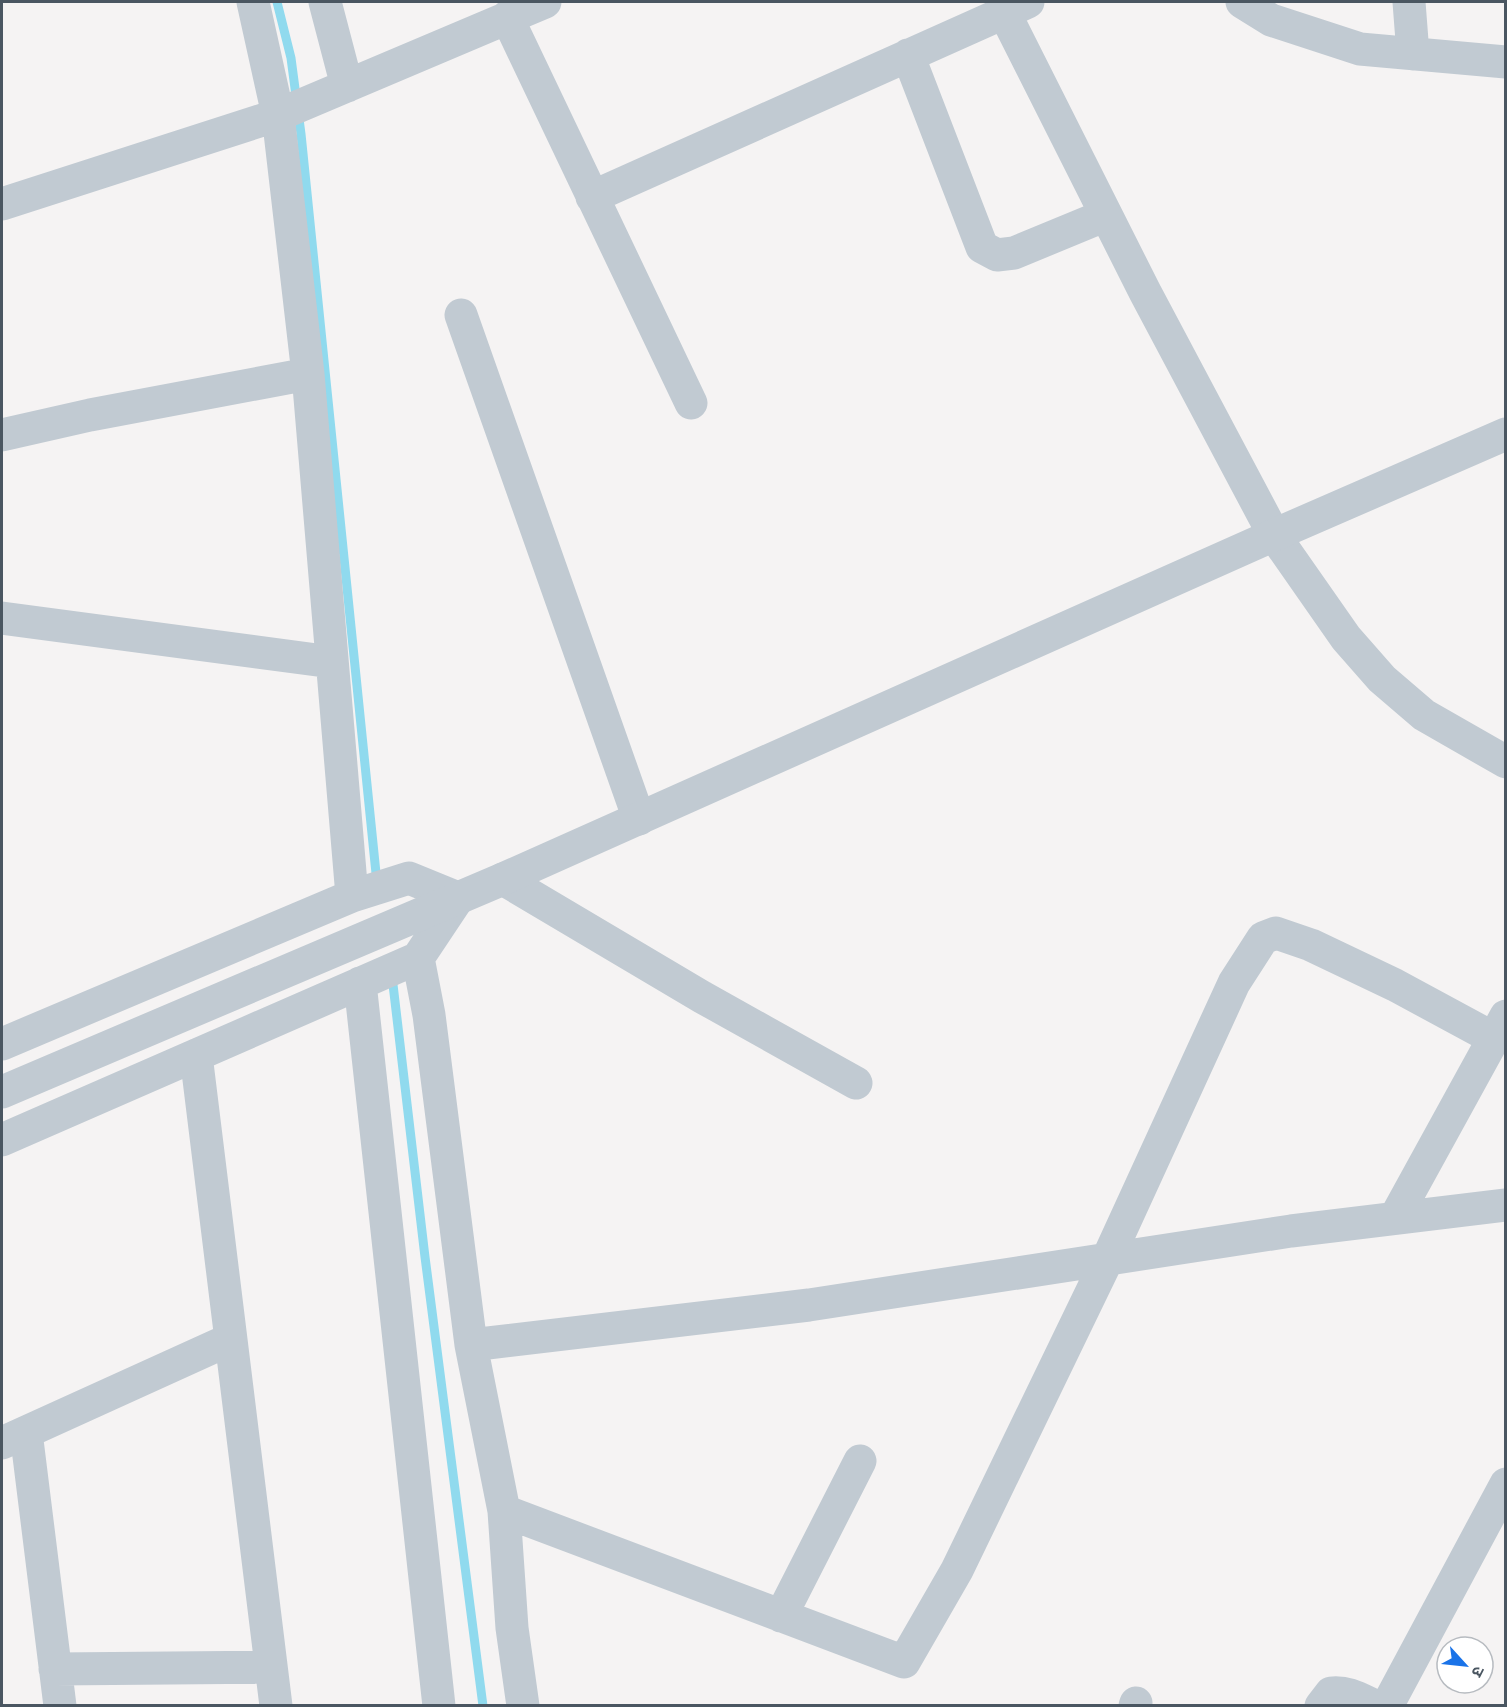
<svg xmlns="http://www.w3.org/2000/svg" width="1507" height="1707" viewBox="0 0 1507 1707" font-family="Quicksand,'Noto Sans Devanagari',sans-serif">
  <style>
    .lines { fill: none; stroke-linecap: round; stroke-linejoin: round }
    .stream { stroke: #90daee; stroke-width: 9 }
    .minor { stroke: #c1cad2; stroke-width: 33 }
    .tertiary { stroke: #c1cad2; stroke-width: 33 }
  </style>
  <rect width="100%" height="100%" fill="#f5f3f3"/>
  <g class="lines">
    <path class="stream" d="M277,2L291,58L301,134L377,883
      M392,976L425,1257L483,1706"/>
    <path class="minor" d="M253,2L278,115L308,374L352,896
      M325,2L347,86
      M1242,2L1271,20L1360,49L1506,62
      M1409,2L1413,54
      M1004,12L1145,292L1274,535L1346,638L1382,679L1424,715L1506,762
      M507,17L691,403
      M908,55L982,247L997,255L1014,253L1106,215
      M592,197L1028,2
      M2,204L278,115L545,2
      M461,315L639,819
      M2,435L90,415L308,374
      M2,618L332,662
      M503,879L702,997L856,1083
      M418,958L429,1015L471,1345L504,1511L512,1628L523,1706
      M360,983L439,1706
      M2,1044L352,896L409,878L458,898L418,958L2,1140
      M196,1055L276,1706
      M1395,1218L1506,1016
      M471,1345L809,1305L1291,1231L1506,1205
      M26,1432L60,1706
      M2,1443L231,1339
      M504,1511L904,1662L957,1570L1108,1258L1234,983L1263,938L1276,933L1311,945L1395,985L1493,1038
      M781,1616L860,1461
      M55,1669L271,1667
      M1135,1706L1136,1703
      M1321,1706L1331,1693C1347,1691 1360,1699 1375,1706
      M1387,1706L1506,1484"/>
    <path class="tertiary" d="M2,1092L503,879L1274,535L1506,434"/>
  </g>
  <rect width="1507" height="1707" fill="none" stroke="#4a5661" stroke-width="6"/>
  <g transform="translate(1465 1665) rotate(117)"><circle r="28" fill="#ffffff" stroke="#b7bbc0" stroke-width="1.5"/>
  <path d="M0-4.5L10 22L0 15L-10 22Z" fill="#1a73e8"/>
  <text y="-9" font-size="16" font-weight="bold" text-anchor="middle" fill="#4a5661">उ</text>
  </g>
</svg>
